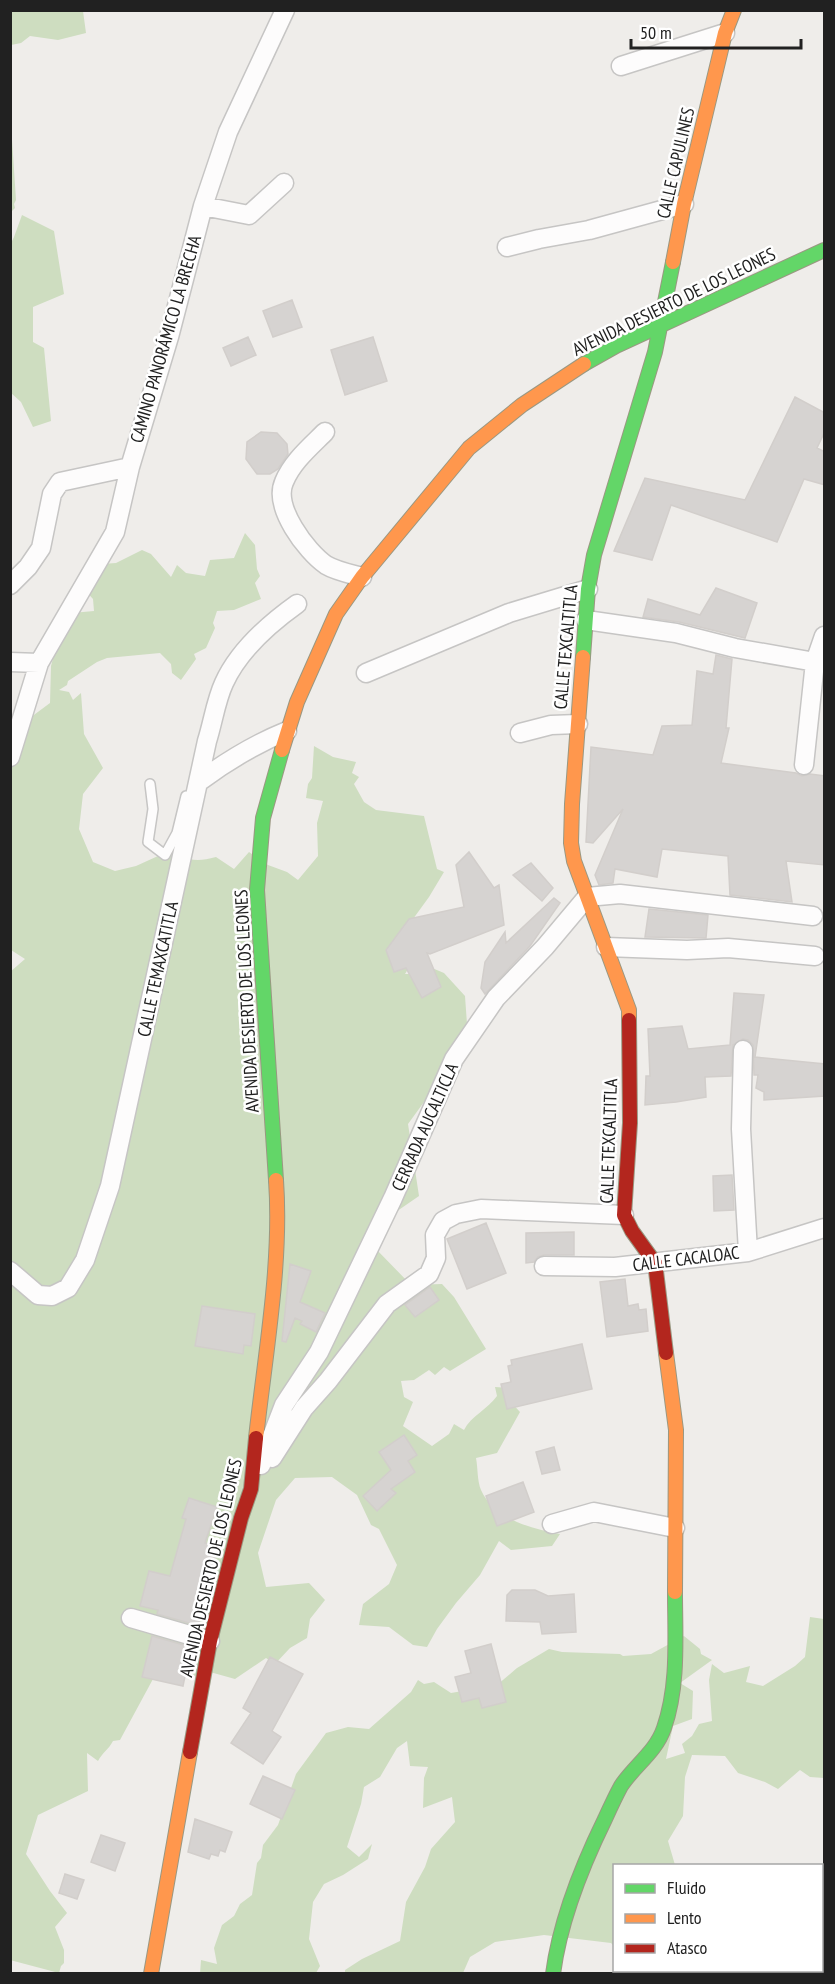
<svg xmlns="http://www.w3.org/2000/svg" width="835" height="1984" viewBox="0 0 835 1984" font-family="'PT Sans Narrow',sans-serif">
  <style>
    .forest { fill: #ceddc0 }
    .building { fill: #d6d3d1; stroke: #d2cecb; stroke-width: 1.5 }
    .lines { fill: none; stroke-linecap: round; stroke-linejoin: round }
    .lane-casing { stroke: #c6c5c4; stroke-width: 12 }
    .street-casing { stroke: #c6c5c4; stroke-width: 21 }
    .fast-casing { stroke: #9a9882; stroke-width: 16 }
    .slow-casing { stroke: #9a9882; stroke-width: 16 }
    .jam-casing { stroke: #9a9882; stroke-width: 16 }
    .lane { stroke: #fdfcfc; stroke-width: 9 }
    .street { stroke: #fdfcfc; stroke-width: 18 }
    .fast { stroke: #63d668; stroke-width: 14 }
    .slow { stroke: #ff974d; stroke-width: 14 }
    .jam { stroke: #b3261e; stroke-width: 14 }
    .labels { text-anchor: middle; stroke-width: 5; stroke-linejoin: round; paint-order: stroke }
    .street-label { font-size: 18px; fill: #212121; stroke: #fff }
  </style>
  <rect width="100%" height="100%" fill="#efedea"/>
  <path class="forest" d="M11,10L83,11L86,33L58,40L30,36L21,43L11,45Z
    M11,124L16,200L14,204L15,208L11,212Z
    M22,215L54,231L64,294L33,307V342L44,348L51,421L33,427L21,402L11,393L12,249L11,243L14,237Z
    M245,533L255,545L257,569L260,576L255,583L261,599L234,610L217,611L213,623L215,628L206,648L194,654L196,659L181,680L172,673L171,664L160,653L107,658L97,662L68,681L67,685L59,690L69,692L73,700L81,693L84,734L103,768L83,794L79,829L93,862L115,871L136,866L158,856L163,846C184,858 191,864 216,857L234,869L249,852L268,865L287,872L298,880L318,856L317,823L323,801L306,798L308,784L312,778L314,746L333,757L356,762L352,773L359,777L354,784L364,802L376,810L424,816L437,869L444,872L429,897L397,941L412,963L405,974H412L432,968L444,973L465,996L469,1052L424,1102L408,1124L419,1196L390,1216L375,1248L411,1285L442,1284L454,1297L486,1349L450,1371L444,1367L435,1375L429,1370L414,1380L401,1381L404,1397L413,1402L403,1426L432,1446L449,1434L454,1424L464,1430C471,1416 488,1409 497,1396L495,1387L511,1388L508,1399L520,1412L497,1453L476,1458C478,1468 477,1481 481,1490C494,1519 532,1529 560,1534L552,1546L511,1550L499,1541L480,1575L456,1603L437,1629L427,1647L413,1645L389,1627L359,1625L363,1604L389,1584L397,1565L379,1529L371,1525L357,1495L332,1477L295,1478L276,1500L258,1553L266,1587L309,1583L325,1600L310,1619L307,1638L290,1648L275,1664L266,1658L235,1679L210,1672L194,1676L153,1679L120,1740L113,1741C109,1749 102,1753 98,1761L87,1753L88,1791L38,1815L26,1854L50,1891L67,1913L55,1927L64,1950V1963L61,1966L59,1973L10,1960V972L25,959L11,950V732L50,703L51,666L54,655L56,632L72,613L94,611L93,599L83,588L102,564L116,563L142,550L151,554L171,577L177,565L186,573L205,576L210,560L234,558Z
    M810,1617L824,1619V1778L810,1777L800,1770L778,1789L765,1782L738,1773L725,1756L692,1755L685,1777L683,1816L668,1841L675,1865L614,1866V1946L611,1943L544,1935L495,1942L470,1957L463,1973H345V1970L362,1959L400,1941L406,1902L425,1867L431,1849L455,1822L452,1797L423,1808L424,1778L428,1767L410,1766L407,1741L397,1748L380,1777L364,1787L361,1804L347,1847L359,1857L372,1844L368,1859L343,1875L324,1884L313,1902L309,1939L320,1966L316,1973L200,1974L201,1960L217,1964L214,1948L222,1925L234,1916L240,1904L252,1895L257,1863L261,1858L263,1845L278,1825L296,1774L326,1733L348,1727L369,1729L411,1692L418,1680L424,1684L434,1682L451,1693L497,1685L517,1668L549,1649L562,1652L620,1654L623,1656L651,1654L684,1636L700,1649L701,1654L712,1660L680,1683L693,1691L692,1719L673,1726L666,1759L685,1753L682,1744L692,1736L699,1724L712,1721L709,1680L712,1664L724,1673L750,1666L746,1682L763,1686L795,1666L805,1657Z"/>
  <path class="building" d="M292,300L302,327L273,337L263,311Z
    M248,337L256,355L231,366L223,348Z
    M373,337L387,381L345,395L331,350Z
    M795,397L825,413V431L817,448L825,452V485L804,479L777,542L671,505L652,560L614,551L645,478L745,500Z
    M261,432L277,433L287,444L288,454L278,469L270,474H257L246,459L247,442Z
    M716,588L757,603L745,638L679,622L643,617L648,599L700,615Z
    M716,655L732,659L726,728H729L721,763L796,773L802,776L810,774L825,776V865L786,861L792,902L730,895L728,856L662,849L657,877L615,869L613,883L599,885L595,875L623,809L593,843L586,842L591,747L653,755L662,726L692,725L697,671L713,674Z
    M469,852L494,888L499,885L504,925L430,954L427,953L441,987L422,998L406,968L394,972L386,950L409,919L464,907L456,865Z
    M531,863L553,888L542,901L513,875Z
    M554,898L560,903L530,946L485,994L481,988L485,962L505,932L506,943Z
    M649,909L708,915L706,938L645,937Z
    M734,993L764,995L755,1057L825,1064V1096L764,1100V1092L756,1088L758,1075H754L753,1045L748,1040L743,1039L733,1045L731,1076L705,1077L706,1097L676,1102L645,1105L646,1076H650L648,1029L682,1026L688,1049L730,1045Z
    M732,1175L734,1210L714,1211L713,1176Z
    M486,1223L506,1273L467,1289L447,1239Z
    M574,1232V1255H544L538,1257L534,1262L526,1263V1233Z
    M290,1264L311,1271L300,1302L325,1313L316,1332L300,1324L302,1321L295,1318L286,1342L282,1341Z
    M625,1279L628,1306L638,1304L639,1310L646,1309L648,1331L607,1337L600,1282Z
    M430,1287L439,1300L415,1317L405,1305Z
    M202,1306L255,1314L251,1346L244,1345L243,1354L195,1346Z
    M582,1344L592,1389L507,1409L501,1384L511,1382L508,1366L512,1365L511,1360Z
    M404,1435L417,1455L408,1461L415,1472L391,1489L396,1493L377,1511L363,1496L391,1470L379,1452Z
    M554,1447L560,1470L542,1474L536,1452Z
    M523,1482L534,1512L497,1526L486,1496Z
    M189,1498L217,1507L205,1543L218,1546L199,1624L196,1625L157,1614L158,1610L140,1606L149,1571L170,1576L186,1519L182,1518Z
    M512,1590H535L548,1596L574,1594L576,1632L542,1634L540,1622L506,1621L507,1595Z
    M152,1636L191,1647L183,1686L142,1677Z
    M491,1644L506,1702L482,1708L479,1698L462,1702L455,1677L471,1673L465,1651Z
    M270,1657L303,1674L272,1731L281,1737L263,1764L231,1743L251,1713L243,1708Z
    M263,1776L295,1790L282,1819L250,1804Z
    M195,1819L232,1832L225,1852L220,1850L218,1856L211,1854L209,1859L188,1852Z
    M101,1835L125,1843L115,1871L91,1862Z
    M65,1874L84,1880L77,1899L59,1893Z"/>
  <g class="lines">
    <defs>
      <path id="lane" d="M150,784L153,809L148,842L165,855L177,833L186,796"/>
      <path id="street" d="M621,66L725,33
        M203,206L249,215L284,183
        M507,247L539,239L589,230L684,204
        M325,432C310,447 292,462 284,482C273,507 306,551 326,565C336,571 351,574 362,577
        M10,585L28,567L41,548L52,494L60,482L130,467
        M586,620L676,633L735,648L815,662
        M10,662L39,663
        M366,673L509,613L588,589
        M520,733L551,725L578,724
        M10,757L39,663L115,532L130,467L169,337L203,206L228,132L285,10
        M804,765L815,662L824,636
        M200,781C227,761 255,744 287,731
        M606,947L687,950L728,948L815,956
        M743,1050L741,1129L748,1252
        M544,1266L615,1267L748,1252L824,1228
        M10,1271L38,1295L52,1296L68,1288L85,1260L110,1186L207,741C213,722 216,700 224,683C239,650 269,624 297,604
        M272,1458L304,1408L328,1381L387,1304L429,1274L436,1258L435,1235L443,1221L456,1214L481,1209L624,1215
        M261,1465L284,1405L319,1352L393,1198L454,1059L496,998L545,947L587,897L620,894L813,916
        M552,1524L594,1512L675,1528
        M131,1618L210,1641"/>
      <path id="fast" d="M584,364L616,346L824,250
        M583,657L588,589L594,555L655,352L673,262
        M276,1180L257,890L263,818L282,750
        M553,1974C560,1920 581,1868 605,1819C610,1808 615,1797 621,1786C634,1766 656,1752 664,1728C679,1685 675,1637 675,1592"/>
      <path id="slow" d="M673,262L684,204L725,33L734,10
        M583,657L572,804L571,843L574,861L629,1010V1020
        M282,750L297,702L336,614L362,577L469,448L522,405L584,364
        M666,1353L676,1430L675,1592
        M256,1438C265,1355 282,1263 276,1180
        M151,1974L190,1752"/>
      <path id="jam" d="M629,1020L630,1123L624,1215L632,1231L655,1263L666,1353
        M190,1752L210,1641L241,1518L251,1489L256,1438"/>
    </defs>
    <use href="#lane" class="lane-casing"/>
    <use href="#street" class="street-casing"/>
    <use href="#fast" class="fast-casing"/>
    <use href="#slow" class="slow-casing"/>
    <use href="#jam" class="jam-casing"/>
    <use href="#lane" class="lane"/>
    <use href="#street" class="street"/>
    <use href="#fast" class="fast"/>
    <use href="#slow" class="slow"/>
    <use href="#jam" class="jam"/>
  </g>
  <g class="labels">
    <g class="street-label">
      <text transform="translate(676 163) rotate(-77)" y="6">CALLE CAPULINES</text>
      <text transform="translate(674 302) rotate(-26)" y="6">AVENIDA DESIERTO DE LOS LEONES</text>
      <text transform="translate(166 339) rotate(-74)" y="6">CAMINO PANORÁMICO LA BRECHA</text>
      <text transform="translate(566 647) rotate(-85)" y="6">CALLE TEXCALTITLA</text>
      <text transform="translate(158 969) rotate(-78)" y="6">CALLE TEMAXCATITLA</text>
      <text transform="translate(247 1001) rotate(-93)" y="6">AVENIDA DESIERTO DE LOS LEONES</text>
      <text transform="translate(425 1127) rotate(-66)" y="6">CERRADA AUCALTICLA</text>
      <text transform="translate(609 1141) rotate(-88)" y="6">CALLE TEXCALTITLA</text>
      <text transform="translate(686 1259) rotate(-7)" y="6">CALLE CACALOAC</text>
      <text transform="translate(211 1568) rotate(-77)" y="6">AVENIDA DESIERTO DE LOS LEONES</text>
    </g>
  </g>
  <rect width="835" height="1984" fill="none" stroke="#212121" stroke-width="24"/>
  <rect x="613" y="1864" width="210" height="108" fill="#ffffff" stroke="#a6a6a6" stroke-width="1.5"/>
  <rect x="625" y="1884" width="30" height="9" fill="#63d668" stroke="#a6a6a6" stroke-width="1.5"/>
  <text x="667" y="1894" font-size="18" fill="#212121">Fluido</text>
  <rect x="625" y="1914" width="30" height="9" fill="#ff974d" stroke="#a6a6a6" stroke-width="1.5"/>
  <text x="667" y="1924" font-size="18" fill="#212121">Lento</text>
  <rect x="625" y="1944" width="30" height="9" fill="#b3261e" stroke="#a6a6a6" stroke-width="1.5"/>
  <text x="667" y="1954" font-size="18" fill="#212121">Atasco</text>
  <path d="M631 39v9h170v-9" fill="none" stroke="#212121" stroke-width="3"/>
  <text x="640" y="39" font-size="18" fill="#212121" stroke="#ffffff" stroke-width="4.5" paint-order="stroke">50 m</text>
</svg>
